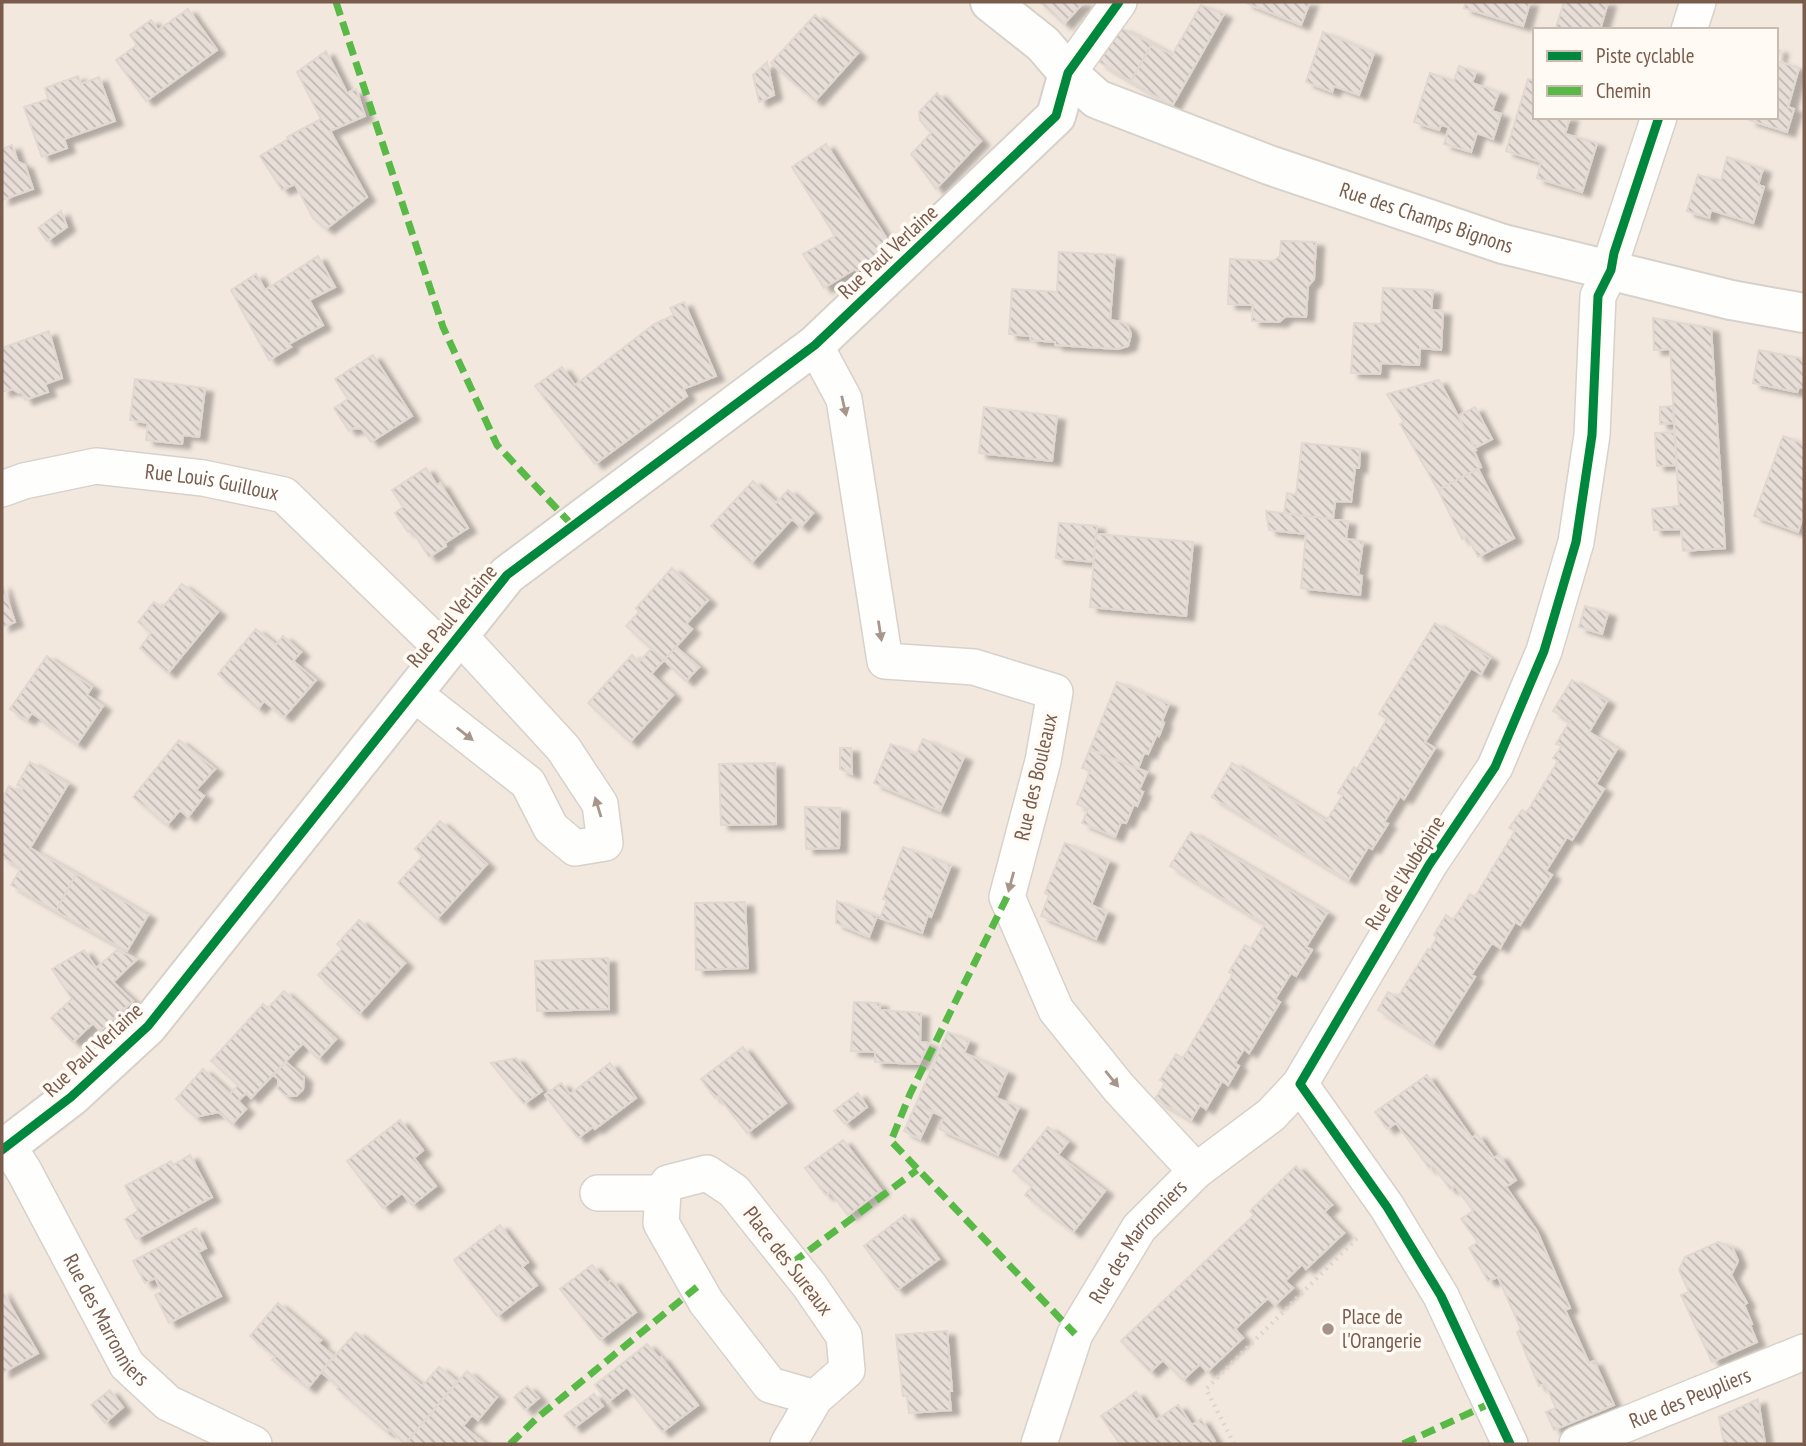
<svg xmlns="http://www.w3.org/2000/svg" width="1806" height="1446" viewBox="0 0 1806 1446" font-family="'PT Sans Narrow',sans-serif">
  <style>
    .residential { fill: #f2e8de; fill-rule: evenodd }
    .building { fill: url(#building-back-hatch); stroke: #e2d8d2; stroke-width: 2; filter: url(#shadow) }
    .lines { fill: none; stroke-linecap: round; stroke-linejoin: round }
    .minor-casing { stroke: #d7d1cb; stroke-width: 38 }
    .tertiary-casing { stroke: #d7d1cb; stroke-width: 42 }
    .path { stroke: #dcd5d0; stroke-width: 4.5; stroke-dasharray: 2 5; stroke-linecap: butt }
    .minor { stroke: #fefefd; stroke-width: 35 }
    .tertiary { stroke: #fefefd; stroke-width: 38 }
    .quiet { stroke: #58b947; stroke-width: 7; stroke-dasharray: 14 7; stroke-linecap: butt }
    .cycleway-casing { stroke: #fffaf3; stroke-width: 13 }
    .cycleway { stroke: #00873e; stroke-width: 9 }
    .oneway { fill: #a8958b }
    .poi-dot { fill: #a69286; stroke: #fffaf3; stroke-width: 2.5 }
    .labels { text-anchor: middle; stroke-width: 7; stroke-linejoin: round; paint-order: stroke }
    .street-label { font-size: 21px; fill: #7a5c4d; stroke: #fffaf3 }
    .poi-label { font-size: 21px; fill: #7a5c4d; stroke: #fffaf3; text-anchor: start }
  </style>
  <defs>
    <pattern id="building-back-hatch" width="6" height="6" patternUnits="userSpaceOnUse" patternTransform="scale(1.75)"><rect width="6" height="6" fill="#e6ded7"/><path d="M-1 5l2 2M0 0l6 6M5-1l2 2" fill="none" stroke="#bfb7b1"/></pattern>
    <filter id="shadow"><feDropShadow dx="8" dy="4.5" stdDeviation="2" flood-color="#0004"/></filter>
  </defs>
  <rect width="100%" height="100%" fill="#f9f5f0"/>
  <path class="residential" d="M2,2H1804V1444H2ZM1535,30H1776V117H1535Z"/>
  <path class="building" d="M1040,2H1084L1064,24Z
    M1244,2H1310L1301,25Z
    M1466,2H1530L1523,26L1464,8Z
    M1564,2H1608L1600,30H1555Z
    M1201,5L1224,14L1172,106L1131,81L1152,44L1172,55Z
    M188,9L217,50L146,101L116,60L137,45L130,35L151,20L158,30Z
    M815,15L858,53L815,101L771,63Z
    M1121,28L1152,44L1131,81L1099,62Z
    M1323,32L1374,53L1359,95L1334,86L1332,92L1306,82Z
    M1776,49L1780,50L1777,61L1799,68L1788,107L1794,109L1787,132L1749,120L1750,117H1776Z
    M326,51L347,93L356,89L365,116L330,131L367,197L326,229L313,218L295,184L282,190L260,156L288,139L287,137L321,119L297,72Z
    M767,62L774,95L759,102L753,75Z
    M1459,66L1476,72L1472,83L1499,92L1492,111L1501,114L1493,139L1477,133L1471,152L1444,144L1449,127L1441,125L1439,130L1414,122L1430,73L1454,81Z
    M78,76L81,84L99,77L115,121L64,139L67,148L42,157L24,107L48,99L45,88Z
    M1528,79L1535,81V117H1570L1565,134L1597,143L1582,192L1537,178L1541,162L1506,151Z
    M937,93L981,141L936,189L911,154L931,133L920,120L919,112Z
    M826,144L894,250L857,271L855,269L824,288L803,254L835,236L792,167Z
    M12,145L18,162L25,165L33,189L2,200V149Z
    M1727,157L1763,169L1758,185L1764,187L1753,223L1711,210L1709,218L1687,211L1698,175L1721,181Z
    M61,211L67,227L47,241L38,228Z
    M1281,241L1316,242L1314,279L1308,286L1306,317L1286,316L1279,322L1252,321L1253,305L1228,304L1230,259L1273,261L1280,256Z
    M1059,252L1115,255L1110,320L1121,322L1128,327L1131,334L1128,346L1118,349L1055,345V342L1031,340L1030,336L1009,334L1012,289L1057,292Z
    M318,256L335,287L309,300L323,325L289,344L291,347L269,360L231,290L256,274L265,290Z
    M1383,288L1433,290L1431,310L1443,311L1441,350L1420,348L1419,365L1381,363L1380,374L1351,373L1354,323L1381,324Z
    M684,302L716,376L683,389L687,396L595,464L535,386L562,367L575,385L654,324L674,315L670,308Z
    M1653,318L1711,328L1725,548L1683,551L1681,529L1654,530L1652,509L1679,506L1670,349L1654,350Z
    M49,331L62,378L45,384L48,392L25,400L22,392L19,393L12,389L2,392V348Z
    M1759,350L1804,359V388L1799,387L1797,392L1753,383Z
    M373,355L412,416L371,442L362,429L354,428L349,431L334,408L348,399L335,379Z
    M135,379L205,388L199,437L183,435L182,444L146,440L148,423L130,420Z
    M1439,380L1476,450L1474,451L1481,467L1438,490L1400,424L1404,422L1387,394Z
    M1673,406L1674,423L1660,424V407Z
    M984,407L1057,416L1052,461L979,453Z
    M1475,407L1492,439L1475,448L1458,416Z
    M1674,432L1677,465L1657,466L1655,433Z
    M1783,436L1804,444V513L1798,532L1754,516Z
    M1302,443L1360,449L1359,468H1355L1351,502L1335,501L1333,519L1284,513L1287,493L1296,495Z
    M426,468L437,485L440,483L468,528L445,543L446,546L429,557L412,530L408,532L395,513L403,507L392,490Z
    M1478,469L1514,538L1478,557L1467,536L1462,539L1438,490Z
    M753,481L776,503L788,490L813,513L801,527L792,519L751,563L711,526Z
    M1266,511L1348,521L1346,539L1363,541L1358,575L1362,576L1360,595L1301,588L1306,534L1269,530Z
    M1059,523L1097,526L1093,562L1056,558Z
    M1096,534L1193,542L1186,616L1090,607Z
    M672,568L708,600L686,624L692,629L664,660L626,626L639,612L636,608Z
    M2,584L15,622L2,627Z
    M182,584L218,612L168,673L140,648L151,633L138,622L154,602L162,608Z
    M1585,606L1608,613L1602,634L1579,627Z
    M1435,623L1490,658L1481,674L1471,668L1425,742L1435,748L1404,799L1400,796L1384,822L1388,824L1372,849L1368,847L1348,880L1212,797L1232,763L1326,821L1343,795L1338,793L1354,767L1357,769L1387,719L1379,714Z
    M256,629L276,645L283,636L301,652L293,661L316,680L284,717L264,701L258,709L218,674Z
    M676,647L699,667L686,681L664,660Z
    M651,649L664,660L651,674L673,695L630,742L588,703L632,655L639,662Z
    M47,656L92,687L87,695L103,706L77,744L32,713L27,720L10,709Z
    M1572,680L1607,701L1589,732L1617,749L1596,784L1604,789L1572,840L1567,837L1546,871L1552,875L1520,925L1515,922L1500,948L1492,943L1471,975L1475,977L1433,1044L1378,1010L1388,992L1398,997L1428,949L1430,950L1437,937L1434,935L1446,915L1453,920L1470,894L1475,897L1515,831L1509,828L1522,810L1527,812L1558,761L1553,758L1562,746L1556,744L1570,721L1553,711Z
    M1117,682L1169,704L1162,721L1164,723L1159,736L1157,734L1148,754L1144,753L1138,769L1090,749Z
    M923,739L964,757L940,811L874,783L891,744L916,755Z
    M179,740L215,769L196,790L204,796L188,817L180,810L167,825L133,797Z
    M840,748H851L852,774L840,769Z
    M1090,749L1147,772L1139,790L1143,792L1137,806L1134,804L1126,823L1121,822L1115,837L1082,823L1088,809L1077,804L1090,771L1082,768Z
    M30,762L68,784L30,848L76,874L56,911L11,885L21,868L2,857V799L9,786L21,793L23,788L17,785Z
    M775,763L776,824L721,825L719,764Z
    M805,807L840,808L839,848L806,849Z
    M440,821L487,864L437,919L398,883L423,856L415,849Z
    M1191,832L1327,913L1306,947L1312,950L1296,976L1291,973L1275,999L1280,1002L1249,1053L1244,1049L1235,1063L1239,1066L1228,1085L1222,1081L1206,1109L1200,1105L1191,1120L1155,1099L1165,1083L1160,1080L1176,1054L1183,1058L1233,974L1229,972L1245,945L1251,948L1265,924L1170,866Z
    M1065,843L1109,861L1091,905L1107,912L1096,939L1041,916L1049,895L1045,893Z
    M903,847L951,865L931,917L928,915L922,933L880,918L887,900L883,899Z
    M76,874L148,915L127,951L56,911Z
    M837,901L877,916L869,937L836,923Z
    M745,902L748,968L696,970L695,903Z
    M359,920L405,963L359,1014L318,975L342,949L337,944Z
    M84,950L96,968L117,950L137,959L113,982L133,1001L100,1031L93,1023L73,1042L51,1018L72,999L52,969Z
    M608,958L609,1009L537,1011L535,961Z
    M284,991L336,1039L318,1059L303,1043L251,1098L246,1093L238,1101L246,1109L232,1124L219,1112L195,1117L176,1099L203,1069L230,1094L238,1085L211,1061L263,1004L268,1008Z
    M854,1002L880,1003V1010L921,1013L920,1042L929,1043L919,1064L875,1062V1052L851,1051Z
    M948,1032L969,1041L964,1053L1007,1072L996,1098L1019,1107L998,1155L939,1129L944,1117L916,1104Z
    M743,1047L786,1103L747,1133L718,1096L715,1098L701,1079Z
    M516,1058L542,1091L524,1104L491,1063Z
    M286,1062L304,1078L303,1089L296,1096H286L278,1089V1079L273,1075Z
    M610,1063L636,1098L595,1129L593,1127L578,1138L545,1095L561,1083L570,1094Z
    M1427,1075L1472,1138L1477,1134L1494,1158L1499,1155L1516,1180L1506,1187L1537,1231L1570,1308L1565,1310L1589,1363L1594,1361L1614,1405L1554,1430L1546,1412L1556,1408L1545,1384L1539,1386L1517,1332L1521,1329L1498,1277L1488,1281L1469,1248L1478,1242L1461,1219L1473,1211L1455,1186L1450,1189L1433,1166L1429,1168L1396,1123L1387,1129L1375,1112Z
    M858,1093L867,1107L845,1124L834,1111Z
    M916,1104L933,1111L920,1139L904,1131Z
    M400,1120L423,1150L414,1158L436,1186L412,1205L402,1193L383,1208L347,1161Z
    M1048,1127L1068,1142L1058,1155L1105,1191L1073,1232L1025,1195L1032,1186L1013,1171Z
    M843,1140L881,1190L848,1215L830,1192L826,1195L805,1168Z
    M190,1155L212,1197L136,1239L125,1219L138,1211L125,1186L171,1161L173,1165Z
    M1296,1166L1332,1205L1324,1212L1344,1233L1306,1269L1302,1264L1285,1281L1293,1288L1275,1305L1268,1298L1235,1329L1243,1338L1207,1372L1200,1364L1183,1380L1163,1360L1150,1372L1121,1341L1254,1215L1250,1211Z
    M905,1215L939,1259L897,1290L864,1246Z
    M500,1225L528,1262L522,1267L537,1285L497,1316L454,1260Z
    M196,1228L206,1248L198,1252L221,1296L169,1323L155,1295L162,1291L155,1278L145,1283L133,1261Z
    M1718,1242L1732,1247L1738,1261L1731,1275L1747,1303L1744,1305L1752,1324L1750,1325L1757,1342L1712,1362L1681,1295L1689,1292L1679,1270L1685,1257Z
    M592,1265L607,1283L612,1280L636,1312L600,1340L560,1289Z
    M2,1291L38,1353L2,1373Z
    M278,1303L321,1340L318,1343L334,1356L308,1388L272,1360L275,1357L250,1336Z
    M947,1331L952,1391H949L951,1410L909,1413L907,1396H903L896,1335Z
    M356,1332L422,1386L439,1367L457,1382L405,1444L389,1429L387,1432L337,1389L339,1387L321,1372Z
    M647,1344L659,1358L661,1357L698,1405L662,1432L627,1387L608,1402L595,1385Z
    M467,1371L497,1397L478,1420L472,1415L463,1426L485,1444H405Z
    M527,1386L539,1398L525,1410L514,1397Z
    M110,1390L123,1407L105,1423L91,1405Z
    M1136,1392L1156,1420L1178,1405L1192,1425L1201,1419L1215,1441L1211,1444H1120L1101,1416Z
    M594,1394L603,1406L574,1428L564,1416Z
    M1758,1399L1765,1444H1724L1719,1417Z"/>
  <g class="lines">
    <defs>
      <g id="minor">
        <path d="M1689,30L1698,2"/>
        <path d="M1068,73L1119,2"/>
        <path d="M815,345L844,399L885,661L974,667L1055,692L1043,761L1007,897L1056,1010L1119,1088L1196,1171"/>
        <path id="s1" d="M2,489L24,481L96,466L203,478L284,495L445,651"/>
        <path d="M412,692L528,783L551,828L575,848L605,843L600,804L563,748L458,634"/>
        <path id="s2" d="M8,1146L24,1171L127,1365L168,1403L254,1444"/>
        <path d="M598,1193H663"/>
        <path d="M788,1444L815,1398L847,1370L844,1336L809,1285L734,1191L707,1173L668,1183L663,1193L661,1223L706,1302L770,1385L815,1398"/>
        <path id="s3" d="M1039,1444L1075,1334L1139,1228L1196,1171L1271,1115L1300,1084"/>
        <path d="M1510,1444L1441,1296L1387,1207L1300,1084L1429,865L1495,767L1544,651L1576,542L1592,435L1598,296L1611,270L1614,253L1659,117"/>
        <path id="s4" d="M1577,1444L1804,1352"/>
      </g>
      <g id="tertiary">
        <path id="s5" d="M990,2L1043,44L1068,73L1097,99L1269,165L1503,244L1731,300L1804,313"/>
        <path d="M2,1150L71,1097L148,1026L507,575L815,345L1056,116L1068,73"/>
      </g>
    </defs>
    <use href="#minor" class="minor-casing"/>
    <use href="#tertiary" class="tertiary-casing"/>
    <path class="path" d="M1234,1444L1206,1389L1360,1235"/>
    <use href="#minor" class="minor"/>
    <use href="#tertiary" class="tertiary"/>
    <path class="quiet" d="M336,2L443,327L497,445L573,526
      M1007,897L910,1094L891,1141L1075,1334
      M792,1263L917,1170
      M510,1444L537,1418L697,1287
      M1403,1444L1491,1403"/>
    <defs>
      <path id="cycleway" d="M2,1150L71,1097L148,1026L507,575L815,345L1056,116L1068,73L1119,2
        M1510,1444L1441,1296L1387,1207L1300,1084L1429,865L1495,767L1544,651L1576,542L1592,435L1598,296L1611,270L1614,253L1659,117"/>
    </defs>
    <use href="#cycleway" class="cycleway-casing"/>
    <use href="#cycleway" class="cycleway"/>
  </g>
  <defs><path id="oneway-solid" d="M-6-.8H1V-3.2L6.5 0L1 3.2V.8H-6Z" transform="scale(1.75)"/></defs>
  <g class="oneway">
    <use href="#oneway-solid" transform="translate(844 406) rotate(77)"/>
    <use href="#oneway-solid" transform="translate(880 631) rotate(81)"/>
    <use href="#oneway-solid" transform="translate(465 734) rotate(38)"/>
    <use href="#oneway-solid" transform="translate(598 807) rotate(-107)"/>
    <use href="#oneway-solid" transform="translate(1011 882) rotate(105)"/>
    <use href="#oneway-solid" transform="translate(1112 1079) rotate(51)"/>
  </g>
  <circle class="poi-dot" cx="1328" cy="1329" r="7"/>
  <g class="labels">
    <g class="street-label">
      <text dy="7" stroke="none"><textPath href="#s5" startOffset="495">Rue des Champs Bignons</textPath></text>
      <text transform="translate(888 252) rotate(-43)" y="7">Rue Paul Verlaine</text>
      <text dy="7" stroke="none"><textPath href="#s1" startOffset="214">Rue Louis Guilloux</textPath></text>
      <text transform="translate(452 616) rotate(-50)" y="7">Rue Paul Verlaine</text>
      <text transform="translate(1036 777) rotate(-77)" y="7">Rue des Bouleaux</text>
      <text transform="translate(1405 873) rotate(-58)" y="7">Rue de l'Aubépine</text>
      <text transform="translate(93 1050) rotate(-43)" y="7">Rue Paul Verlaine</text>
      <text dy="7" stroke="none"><textPath href="#s3" startOffset="228">Rue des Marronniers</textPath></text>
      <text transform="translate(788 1261) rotate(52)" y="7">Place des Sureaux</text>
      <text dy="7" stroke="none"><textPath href="#s2" startOffset="200">Rue des Marronniers</textPath></text>
      <text dy="7" stroke="none"><textPath href="#s4" startOffset="122">Rue des Peupliers</textPath></text>
    </g>
    <g class="poi-label">
      <text x="1342" y="1324">Place de<tspan x="1342" dy="24">l'Orangerie</tspan></text>
    </g>
  </g>
  <rect width="1806" height="1446" fill="none" stroke="#7a5c4d" stroke-width="7"/>
  <rect x="1533" y="28" width="245" height="91" fill="#fffaf3" stroke="#cabbb1" stroke-width="2"/>
  <rect x="1547" y="51" width="35" height="10" fill="#00873e" stroke="#cabbb1" stroke-width="2"/>
  <text x="1596" y="63" font-size="21" fill="#7a5c4d">Piste cyclable</text>
  <rect x="1547" y="86" width="35" height="10" fill="#58b947" stroke="#cabbb1" stroke-width="2"/>
  <text x="1596" y="98" font-size="21" fill="#7a5c4d">Chemin</text>
</svg>
